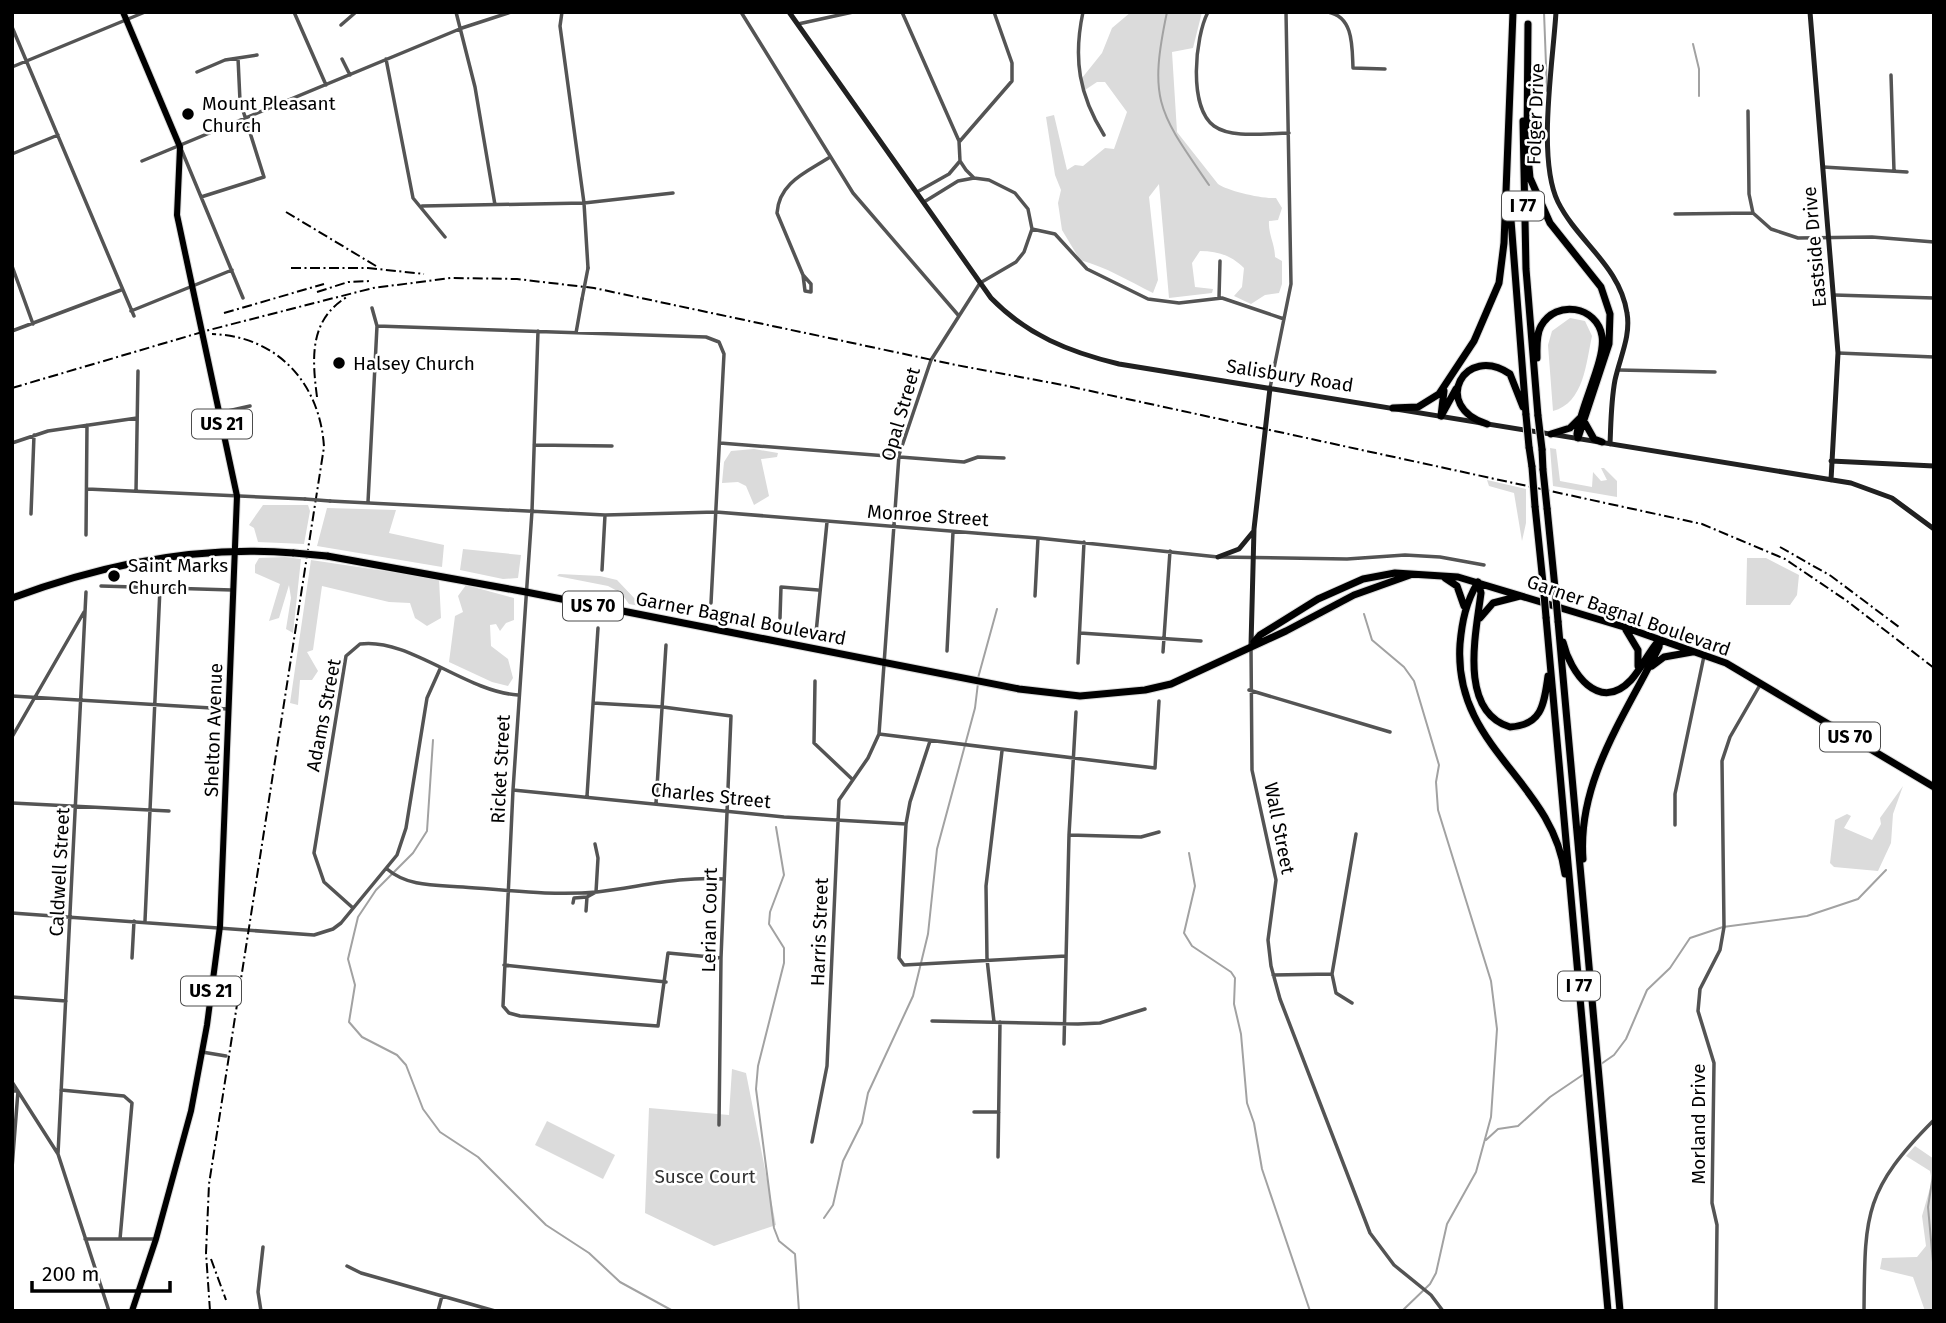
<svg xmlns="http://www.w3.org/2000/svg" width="1946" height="1323" viewBox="0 0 1946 1323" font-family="'Fira Sans',sans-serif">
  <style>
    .green { fill: #dbdbdb }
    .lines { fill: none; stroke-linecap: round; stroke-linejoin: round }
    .stream { stroke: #a2a2a2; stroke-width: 2 }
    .primary-casing { stroke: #dbdbdb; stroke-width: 8 }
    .highway-casing { stroke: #dbdbdb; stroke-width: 9 }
    .street { stroke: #545454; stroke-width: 3.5 }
    .secondary { stroke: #212121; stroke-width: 5 }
    .primary { stroke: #000; stroke-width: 6 }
    .highway { stroke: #000; stroke-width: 7 }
    .rail { stroke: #000; stroke-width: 2; stroke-dasharray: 10 3.5 2 3.5; stroke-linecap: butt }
    .highway-bridge-casing { stroke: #dbdbdb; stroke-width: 9; stroke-linecap: butt }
    .street-bridge { stroke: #545454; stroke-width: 3.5 }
    .highway-bridge { stroke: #000; stroke-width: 7 }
    .poi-dot { fill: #000; stroke: #fff; stroke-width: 2.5 }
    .labels { text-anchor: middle; stroke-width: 5; stroke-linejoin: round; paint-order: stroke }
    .shield { fill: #fff; stroke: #4c4c4c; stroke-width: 2 }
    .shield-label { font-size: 18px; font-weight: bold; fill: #000 }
    .poi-label { font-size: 19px; fill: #000; stroke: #fff; text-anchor: start }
    .street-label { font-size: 19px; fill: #000; stroke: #fff }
    .park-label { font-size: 19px; fill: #323232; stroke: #fff }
  </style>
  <rect width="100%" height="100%" fill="#fff"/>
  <path class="green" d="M1131,12H1202L1193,48L1172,52L1177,132L1218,184C1228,191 1262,199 1276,198L1282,208L1278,220L1269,221C1268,234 1275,244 1275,257L1282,261V284L1279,293L1265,295L1251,304L1234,296L1242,287L1244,268C1231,255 1217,251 1200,251L1192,263L1195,287L1213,289L1212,293L1169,298L1159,184L1149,197L1158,280L1153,293C1129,281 1106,267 1080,260L1062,230L1058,203L1061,190L1055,175L1046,117L1054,115L1067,170L1075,165L1083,166L1105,148L1114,149L1127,112L1105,82H1097L1085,90L1082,78L1102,53L1112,28Z
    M1570,318L1585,321L1592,336C1586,363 1584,403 1553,411L1548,345L1552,331Z
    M1550,448L1556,449L1560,481L1592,487L1593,472L1601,481L1607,480L1601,468H1604L1617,481V497L1553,486Z
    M754,449L778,453L777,457L761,459L769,496L754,505L746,486L738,482L722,483L724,462L731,451Z
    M1487,480L1526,489V523L1522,541L1514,493L1489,486Z
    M263,505H308L310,511L304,544L258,542L254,528L249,525Z
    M327,508L396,510L389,533L444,545L442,567L317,546Z
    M463,549L521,555L518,578L503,579L460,570Z
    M285,557L301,559L293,633L286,629L291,598L289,585L279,618L269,621L280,584L255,573V565L259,558Z
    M1747,558H1766L1799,575L1797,595L1790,605H1746Z
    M311,560L439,579L441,618L427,626L415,618L410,603L389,602L322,586L313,650L307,652L318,671L312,680H300L298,705L290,703Z
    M559,574L600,576L617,580L636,600L674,609L677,613L629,604L621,593L608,586L557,576Z
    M466,585L514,598V620L506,623L500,631L496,624L490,625L491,646L508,659L513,678L508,686L492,682L449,662L455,616L463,612L458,596Z
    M1903,786L1893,814L1891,843L1878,871L1834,867L1830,863L1835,820L1847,814L1851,816L1844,828L1872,840L1881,824L1880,818Z
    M732,1069L746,1073L776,1225L714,1246L645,1213L649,1108L729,1115Z
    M547,1121L615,1155L603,1179L535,1145Z
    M1915,1146L1934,1159V1311H1925L1913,1277L1880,1269L1882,1258L1917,1257L1926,1246L1922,1216L1932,1181L1930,1171L1906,1156Z"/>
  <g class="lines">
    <path class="stream" d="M1167,12C1148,102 1159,112 1209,185
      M1544,12L1547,91
      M1693,44L1699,69V96
      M1364,614L1372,640L1404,667L1414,681L1439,765L1436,782L1438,810L1491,981L1497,1029L1491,1117L1476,1172L1447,1224L1436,1273L1430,1284L1402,1311
      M978,678L997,609
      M433,740L427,831L413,853L376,890L358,917L348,959L355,985L349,1022L362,1037L397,1055L406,1065L423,1109L440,1132L478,1157L546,1225L589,1253L620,1282L673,1311
      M776,827L784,875L770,912L769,924L784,948V963L758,1066L756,1089L774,1228L779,1241L795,1254L799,1311
      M1189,853L1195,886L1184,933L1192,946L1231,972L1235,978L1234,1004L1241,1034L1247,1103L1254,1123L1262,1169L1310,1311
      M1601,1064L1614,1055L1626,1039L1647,990L1670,968L1690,938L1723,927L1807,916L1858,899L1886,870
      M1486,1140L1498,1129L1518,1126L1550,1097L1584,1074
      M1934,1169L1928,1207L1934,1273
      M824,1218L833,1205L843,1161L862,1123L868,1093L913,996L928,934L937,849L975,708L978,683"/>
    <defs>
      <path id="primary" d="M123,12L180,147L177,215L237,496L220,926L207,1025L191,1111L156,1239L132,1311"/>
      <path id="highway" d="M1528,24L1527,145L1530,178L1550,223L1601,287L1610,314L1609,344L1578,438
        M1523,121L1526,269L1538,416
        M1510,207L1526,415
        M1537,358C1537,347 1536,335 1541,326C1556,299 1597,306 1602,336C1606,359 1580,407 1577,434
        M1393,408L1418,407L1439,394L1474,341L1499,283L1504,243L1513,12
        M1441,416L1456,389
        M1441,416L1444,391
        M1585,423L1594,439L1602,442
        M1487,424C1430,406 1465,343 1510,374L1523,407
        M1551,434L1570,428L1580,418
        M1529,447L1532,467
        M1542,449L1543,470
        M1535,506L1543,583
        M1547,508L1555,588
        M327,556L526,592L1019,689L1080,696L1145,690L1171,684L1286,631L1354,595L1410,575
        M1445,578L1457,586L1464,606
        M1478,582C1466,602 1462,621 1460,644C1453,748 1552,779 1565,874
        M1478,582L1481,593C1476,633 1458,711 1510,727C1543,725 1544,703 1548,676
        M12,598C103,564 197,545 294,553
        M1546,617L1608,1311
        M1480,618L1493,603L1520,596
        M1558,621L1620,1311
        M1626,630L1638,650V666
        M1254,642L1260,635L1318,599L1363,579L1395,573L1458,577L1624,627L1726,663L1934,787
        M1563,642C1570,672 1599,714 1631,680C1642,668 1648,652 1660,639
        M1652,666L1664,657L1692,652
        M1583,859C1577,781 1626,714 1659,647L1660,639"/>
    </defs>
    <use href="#primary" class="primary-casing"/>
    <use href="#highway" class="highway-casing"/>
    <path class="street" d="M294,12L326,85
      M456,12L475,87L495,205
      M562,12L560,26L584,203L588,268
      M741,12L853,193L959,316
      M1083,12C1073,59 1079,95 1104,135
      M1208,12C1195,37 1188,107 1214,126C1232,139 1267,133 1289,133
      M1328,12C1354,17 1352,47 1353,68L1385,69
      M798,24L853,12
      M341,25L356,12
      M12,27L134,316
      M342,59L350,75
      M386,59L413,198L445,237
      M12,67L145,12
      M197,72L225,60L257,55
      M1891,75L1894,171
      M1748,111L1749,194L1753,213
      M960,141L1012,81V63L994,12
      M182,151L243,298
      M12,154L58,135
      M142,161L462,28L511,12
      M1823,167L1907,172
      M917,192L949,174L960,161
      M201,197L264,177L240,101L238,58
      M924,202L958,181L974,178
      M422,206L584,203L673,193
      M1675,214L1753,213L1771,229L1798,238L1872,237L1934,242
      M1032,229L1055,234L1087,269L1148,299L1179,303L1222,298L1284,319
      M12,266L33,324
      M803,275L777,213C779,182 807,172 830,157
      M803,275L811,284V292L805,291Z
      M1834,295L1934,298
      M1219,298L1220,261
      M131,311L232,270
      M377,326L706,337L719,342L724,354L711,603
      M12,331L121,290
      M538,331L532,511L513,790L503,1006L509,1013L520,1016L658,1026L668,953L721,958
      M576,333L582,299
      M1838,353L1934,357
      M1618,370L1715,372
      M1270,388L1291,284L1286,12
      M219,413L250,406
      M12,443L48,431L137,418
      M720,443L964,462L978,457L1004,458
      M534,445L612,446
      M87,489L305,499
      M136,491L138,371
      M330,501L605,515L716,512L1038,538L1218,557L1347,559L1405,555L1440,557L1484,565
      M368,502L377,326L372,308
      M31,514L34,435
      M86,535L87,425
      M602,570L605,515
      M101,586L232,590
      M1035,596L1038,538
      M780,618L781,587L818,590
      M816,633L827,522
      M1080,633L1201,641
      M1251,647L1252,770L1276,880L1268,940L1271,966L1280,999L1370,1233L1394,1265L1431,1295L1443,1311
      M947,651L953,532
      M1163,652L1170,551
      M1078,663L1084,542
      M815,681L814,743L852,779
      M1249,690L1390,732
      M12,696L228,709
      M593,703L663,707L731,716L721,958L719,1125
      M879,734L1155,768L1159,701
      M12,737L84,612
      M930,741L910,802L906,824L899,958L904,965L1066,956
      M513,790L784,817L906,824
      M587,796L598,628
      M12,803L169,811
      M656,803L666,645
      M1675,825V794L1704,656
      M1069,835L1141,837L1159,832
      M387,869C408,887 436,885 463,887C507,890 552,896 597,892C640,887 680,876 724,879
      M573,903L574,898L587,897
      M353,908L324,882L314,853L346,656L360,644C408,637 466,692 518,695
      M586,911L587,897L596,892L598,858L595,844
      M12,913L314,935L333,929L341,923L397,855L406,828L427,698L440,669
      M145,921L160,588
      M132,958L134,921
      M504,965L666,982
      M1273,975L1332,974
      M12,997L66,1001
      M1352,1003L1336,993L1332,974L1356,834
      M932,1021L1078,1024L1100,1023L1145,1009
      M994,1022L987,959L986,886L1002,751
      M1064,1044L1069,835L1076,712
      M202,1052L226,1056
      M12,1082L58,1154L109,1311
      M61,1090L124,1096L132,1103L120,1239
      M12,1091H18L12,1168
      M974,1112H999
      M812,1142L827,1066L839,800L868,758L879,734L899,455L931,360L980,283L1016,262L1024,252L1032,229L1028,209L1015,193L989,180L974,178L966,170L960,161L959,141L902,12
      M58,1154L86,592
      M998,1157L1000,1022
      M85,1239H156
      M347,1266L361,1273L495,1311
      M261,1311L258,1292L263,1247
      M438,1311L442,1296
      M1716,1311L1717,1225L1712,1203L1714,1063L1698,1011L1700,989L1720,950L1724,927L1722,761L1730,737L1760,685
      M1864,1311C1865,1215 1863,1191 1934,1120"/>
    <path class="secondary" d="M789,12L991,298C1027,335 1069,352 1119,364L1851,483L1892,498L1934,529
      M1556,12C1553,62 1537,159 1558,202C1578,242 1620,266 1627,313C1631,336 1620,357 1615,380C1611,401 1611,422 1610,444
      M1810,12L1838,353L1831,480
      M1831,461L1934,466
      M1218,557L1239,549L1253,532
      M1251,645L1254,529L1270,388"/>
    <use href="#primary" class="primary"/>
    <use href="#highway" class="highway"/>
    <path class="rail" d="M286,212L376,266
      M291,268H368L424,274
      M317,292L348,282L371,281
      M224,313L324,284
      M12,388L209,330L373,288L451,278L517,279L594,288L956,365L1063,385L1702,524L1785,559L1847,601L1934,668
      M317,397C312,358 309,320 347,297
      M1780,547L1831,576L1899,627
      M211,1259L226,1300
      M210,1311L206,1253L209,1184L324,447C320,383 277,336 212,334"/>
    <defs>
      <path id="highway-bridge" d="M1526,415L1529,447
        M1538,416L1542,449
        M1532,467L1535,506
        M1543,470L1547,508
        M294,553L327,556
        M1543,583L1546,617
        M1555,588L1558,621"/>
    </defs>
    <use href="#highway-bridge" class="highway-bridge-casing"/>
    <path class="street-bridge" d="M582,299L588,268
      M305,499L330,501"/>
    <use href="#highway-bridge" class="highway-bridge"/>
  </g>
  <g class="poi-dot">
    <circle cx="188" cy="114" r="7"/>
    <circle cx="339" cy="363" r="7"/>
    <circle cx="114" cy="576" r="7"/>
  </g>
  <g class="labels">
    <g class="shield">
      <rect x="1502" y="191.5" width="42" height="29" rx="5"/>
      <rect x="192" y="409.5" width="60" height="29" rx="5"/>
      <rect x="563" y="591.5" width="60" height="29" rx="5"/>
      <rect x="1820" y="722.5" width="60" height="29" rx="5"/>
      <rect x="1558" y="971.5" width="42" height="29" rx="5"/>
      <rect x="181" y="976.5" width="60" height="29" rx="5"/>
    </g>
    <g class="shield-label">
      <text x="1523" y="212">I 77</text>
      <text x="222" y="430">US 21</text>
      <text x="593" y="612">US 70</text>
      <text x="1850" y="743">US 70</text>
      <text x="1579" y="992">I 77</text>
      <text x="211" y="997">US 21</text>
    </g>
    <g class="poi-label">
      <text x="202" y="110">Mount Pleasant<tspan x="202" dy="22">Church</tspan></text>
      <text x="353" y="370">Halsey Church</text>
      <text x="128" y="572">Saint Marks<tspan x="128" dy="22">Church</tspan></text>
    </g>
    <g class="street-label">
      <text transform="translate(1535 114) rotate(-88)" y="7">Folger Drive</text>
      <text transform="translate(1814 247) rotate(-95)" y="7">Eastside Drive</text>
      <text transform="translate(1290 375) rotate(9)" y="7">Salisbury Road</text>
      <text transform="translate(900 414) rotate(-74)" y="7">Opal Street</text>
      <text transform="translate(928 515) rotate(4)" y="7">Monroe Street</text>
      <text transform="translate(1629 615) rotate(19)" y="7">Garner Bagnal Boulevard</text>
      <text transform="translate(741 618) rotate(11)" y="7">Garner Bagnal Boulevard</text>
      <text transform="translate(323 715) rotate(-79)" y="7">Adams Street</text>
      <text transform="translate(213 730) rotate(-88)" y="7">Shelton Avenue</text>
      <text transform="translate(500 769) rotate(-87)" y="7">Ricket Street</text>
      <text transform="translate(711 795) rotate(6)" y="7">Charles Street</text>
      <text transform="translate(1280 828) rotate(79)" y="7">Wall Street</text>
      <text transform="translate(59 872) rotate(-87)" y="7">Caldwell Street</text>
      <text transform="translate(709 920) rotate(-89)" y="7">Lerian Court</text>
      <text transform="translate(819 932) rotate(-88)" y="7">Harris Street</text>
      <text transform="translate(1698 1124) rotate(-90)" y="7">Morland Drive</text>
    </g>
    <g class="park-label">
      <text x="705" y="1183">Susce Court</text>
    </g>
  </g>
  <rect width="1946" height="1323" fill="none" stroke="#000000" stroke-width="28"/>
  <path d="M32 1281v10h138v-10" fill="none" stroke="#000000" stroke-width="3.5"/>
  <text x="42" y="1281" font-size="21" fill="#000000" stroke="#ffffff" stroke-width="5" paint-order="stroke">200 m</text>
</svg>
